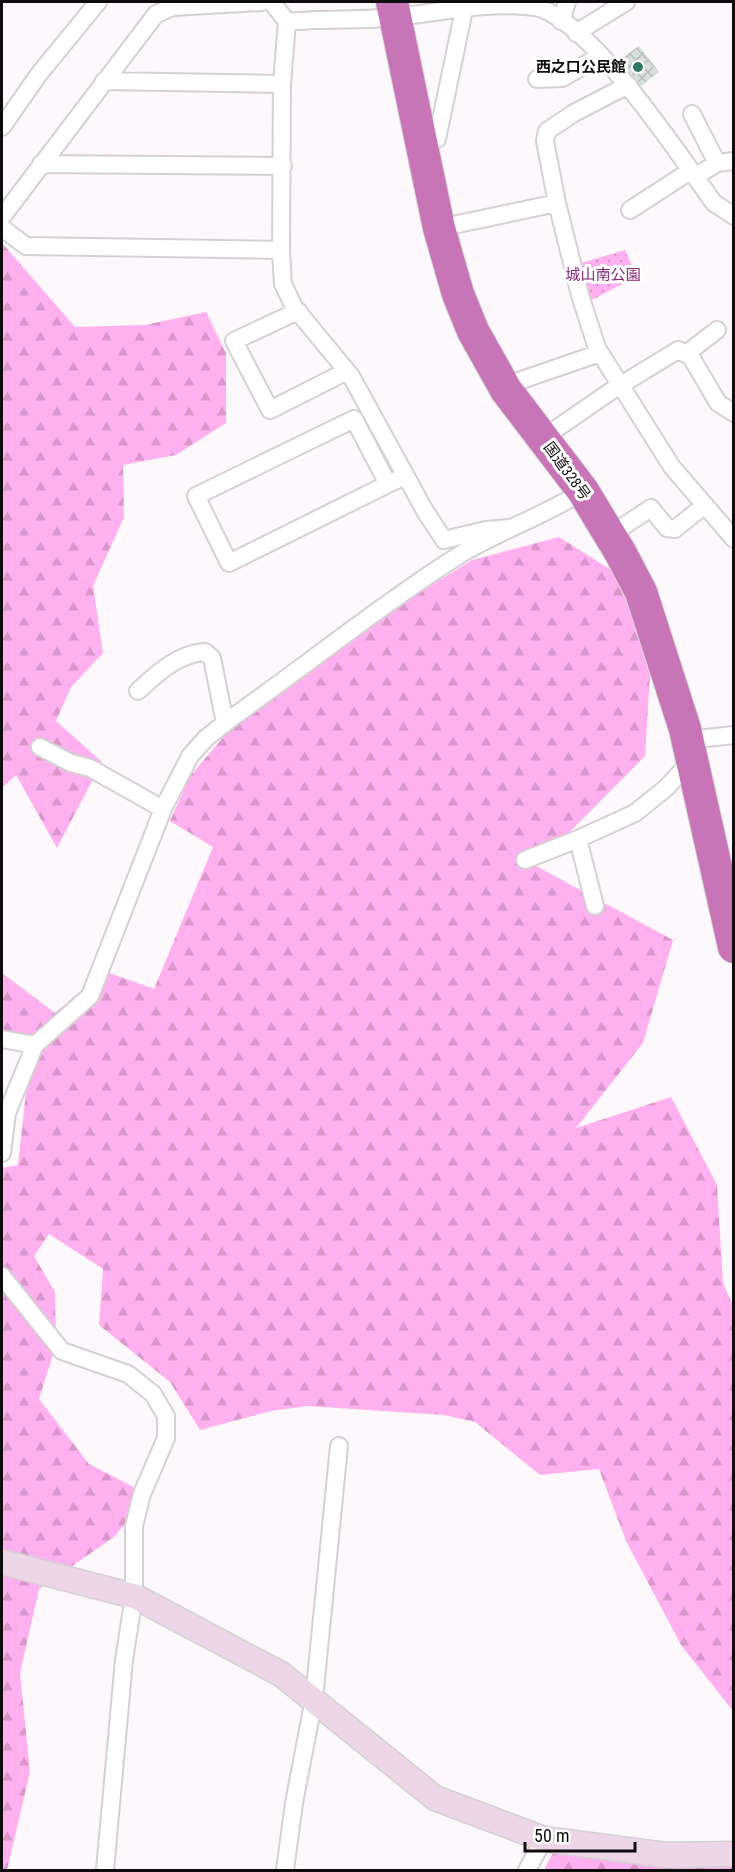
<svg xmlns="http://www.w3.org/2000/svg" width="735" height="1872" viewBox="0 0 735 1872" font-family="'Roboto Condensed','Noto Sans JP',sans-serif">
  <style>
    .forest { fill: url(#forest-firs) }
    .park { fill: url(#park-dots) }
    .building { fill: url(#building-cross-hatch) }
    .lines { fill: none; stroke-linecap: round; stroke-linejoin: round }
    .street-casing { stroke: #d5d0d4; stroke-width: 20 }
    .secondary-casing { stroke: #d5d0d4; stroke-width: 27 }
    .highway-casing { stroke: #d8d8d8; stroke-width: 34 }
    .street { stroke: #fff; stroke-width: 16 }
    .secondary { stroke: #eed6e9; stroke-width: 24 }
    .highway { stroke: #c775b7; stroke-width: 32 }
    .poi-dot { fill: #357767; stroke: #fff; stroke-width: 2 }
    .labels { text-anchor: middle; stroke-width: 6; stroke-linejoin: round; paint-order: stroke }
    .poi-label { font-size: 15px; font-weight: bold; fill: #0e0c0e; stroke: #fff; text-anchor: end }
    .park-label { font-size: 15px; fill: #842576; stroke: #fff }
    .street-label { font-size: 15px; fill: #0e0c0e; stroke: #fff }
  </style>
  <defs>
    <pattern id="forest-firs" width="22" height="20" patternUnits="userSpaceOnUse" patternTransform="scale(1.5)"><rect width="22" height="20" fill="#ffb1ef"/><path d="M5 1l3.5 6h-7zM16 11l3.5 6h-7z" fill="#d997cc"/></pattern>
    <pattern id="park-dots" width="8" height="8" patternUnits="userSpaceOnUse" patternTransform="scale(1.5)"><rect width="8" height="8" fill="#ffb1ef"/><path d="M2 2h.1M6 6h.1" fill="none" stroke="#d997cc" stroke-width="1.8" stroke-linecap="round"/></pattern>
    <pattern id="building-cross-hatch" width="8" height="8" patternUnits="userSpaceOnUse" patternTransform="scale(1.5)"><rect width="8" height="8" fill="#d8dfdd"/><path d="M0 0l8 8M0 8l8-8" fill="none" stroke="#b8bebc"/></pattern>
  </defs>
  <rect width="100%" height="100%" fill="#fdf8fc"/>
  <path class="forest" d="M2,243L75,327L145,325L206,312L226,353V423L176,455L123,465L124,517L93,586L103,653L71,687L56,721L102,762L57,848L16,775L2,788Z
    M559,537L619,575L650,675L645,756L536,866L673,940L643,1043L576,1128L671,1097L717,1185L723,1283L734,1308L733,1711L681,1645L626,1541L599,1469L540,1475L475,1422L444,1415L307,1406L271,1411L200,1430L170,1382L99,1325L103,1269L49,1234L34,1256L55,1292L56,1345L39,1399L89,1464L149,1495L114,1537L39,1589L20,1673L30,1772L7,1870H2V1168L18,1165L32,1037L2,1030V973L55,1013L104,971L154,989L213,847L170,821L190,776L251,705L340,643L472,560Z
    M559,1841L733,1855V1870H544Z"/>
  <path class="park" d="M625,250L637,276L590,301L581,263Z"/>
  <path class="building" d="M639,46L659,72L641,86L619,60Z"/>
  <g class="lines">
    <defs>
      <path id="street" d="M272,2L287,22
        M561,21L567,2
        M576,33L626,2
        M537,79L562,78L600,56
        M104,81L282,84
        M692,114L717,163
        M2,127L39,74L98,2
        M422,144L437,139L465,5L463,2
        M41,164L283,166
        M695,177L717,163L734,161
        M557,203L545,141L547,131L574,113L628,85
        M630,210L690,171
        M2,217L156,14L173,7L262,2
        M2,228L26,246L281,250
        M439,228L557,203L580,295L597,348L672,467L734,539
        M298,311L234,341L270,410L347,371
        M686,354L717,330
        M504,386L600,353
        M543,438L611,391L678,350L691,357L718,403L734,413
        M388,484L354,419L196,496L229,563L388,484L405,476
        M510,528L486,530L444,540L425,511L351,376L294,307L283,284L281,250L282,84L287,22C323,18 360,21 396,17C442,12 494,0 540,8C596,28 677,152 714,203L734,216
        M610,535L651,508L667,528L675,529L705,505
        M138,691C156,674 179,653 205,652L212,658L225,723
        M688,740L734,735
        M40,747L71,763L90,768L163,809
        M525,860L578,839
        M595,906L578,839L635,813L666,788L692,760
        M2,1039L35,1045
        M2,1153L7,1113L35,1045L90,996L163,809L190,756L206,738L233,717C309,663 382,604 461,554C501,530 544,516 583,491
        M2,1276L62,1351L128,1374L153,1394L166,1416V1438L142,1494L134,1526V1596L124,1660L105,1870
        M285,1870L294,1803L314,1699L339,1446
        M527,1870L544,1839"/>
      <path id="secondary" d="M2,1562L134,1596L281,1674L435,1798L544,1839L666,1855L734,1854"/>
      <path id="highway" d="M392,2L439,228L458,294L473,331L506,390L583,491L620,552L641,592L685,729L734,947"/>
    </defs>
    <use href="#street" class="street-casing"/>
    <use href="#secondary" class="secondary-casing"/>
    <use href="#highway" class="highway-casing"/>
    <use href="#street" class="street"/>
    <use href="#secondary" class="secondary"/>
    <use href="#highway" class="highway"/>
  </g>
  <circle class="poi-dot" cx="638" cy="67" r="6"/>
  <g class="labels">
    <g class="poi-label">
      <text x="626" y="72">西之口公民館</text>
    </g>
    <g class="park-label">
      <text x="603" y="280">城山南公園</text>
    </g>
    <g class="street-label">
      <text transform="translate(567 471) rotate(54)" y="5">国道328号</text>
    </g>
  </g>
  <rect width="735" height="1872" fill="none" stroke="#0e0c0e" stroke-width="6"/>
  <path d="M525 1842v9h110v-9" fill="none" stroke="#0e0c0e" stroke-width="3"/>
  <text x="534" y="1842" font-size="18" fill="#0e0c0e" stroke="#ffffff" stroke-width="4.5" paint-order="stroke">50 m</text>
</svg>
